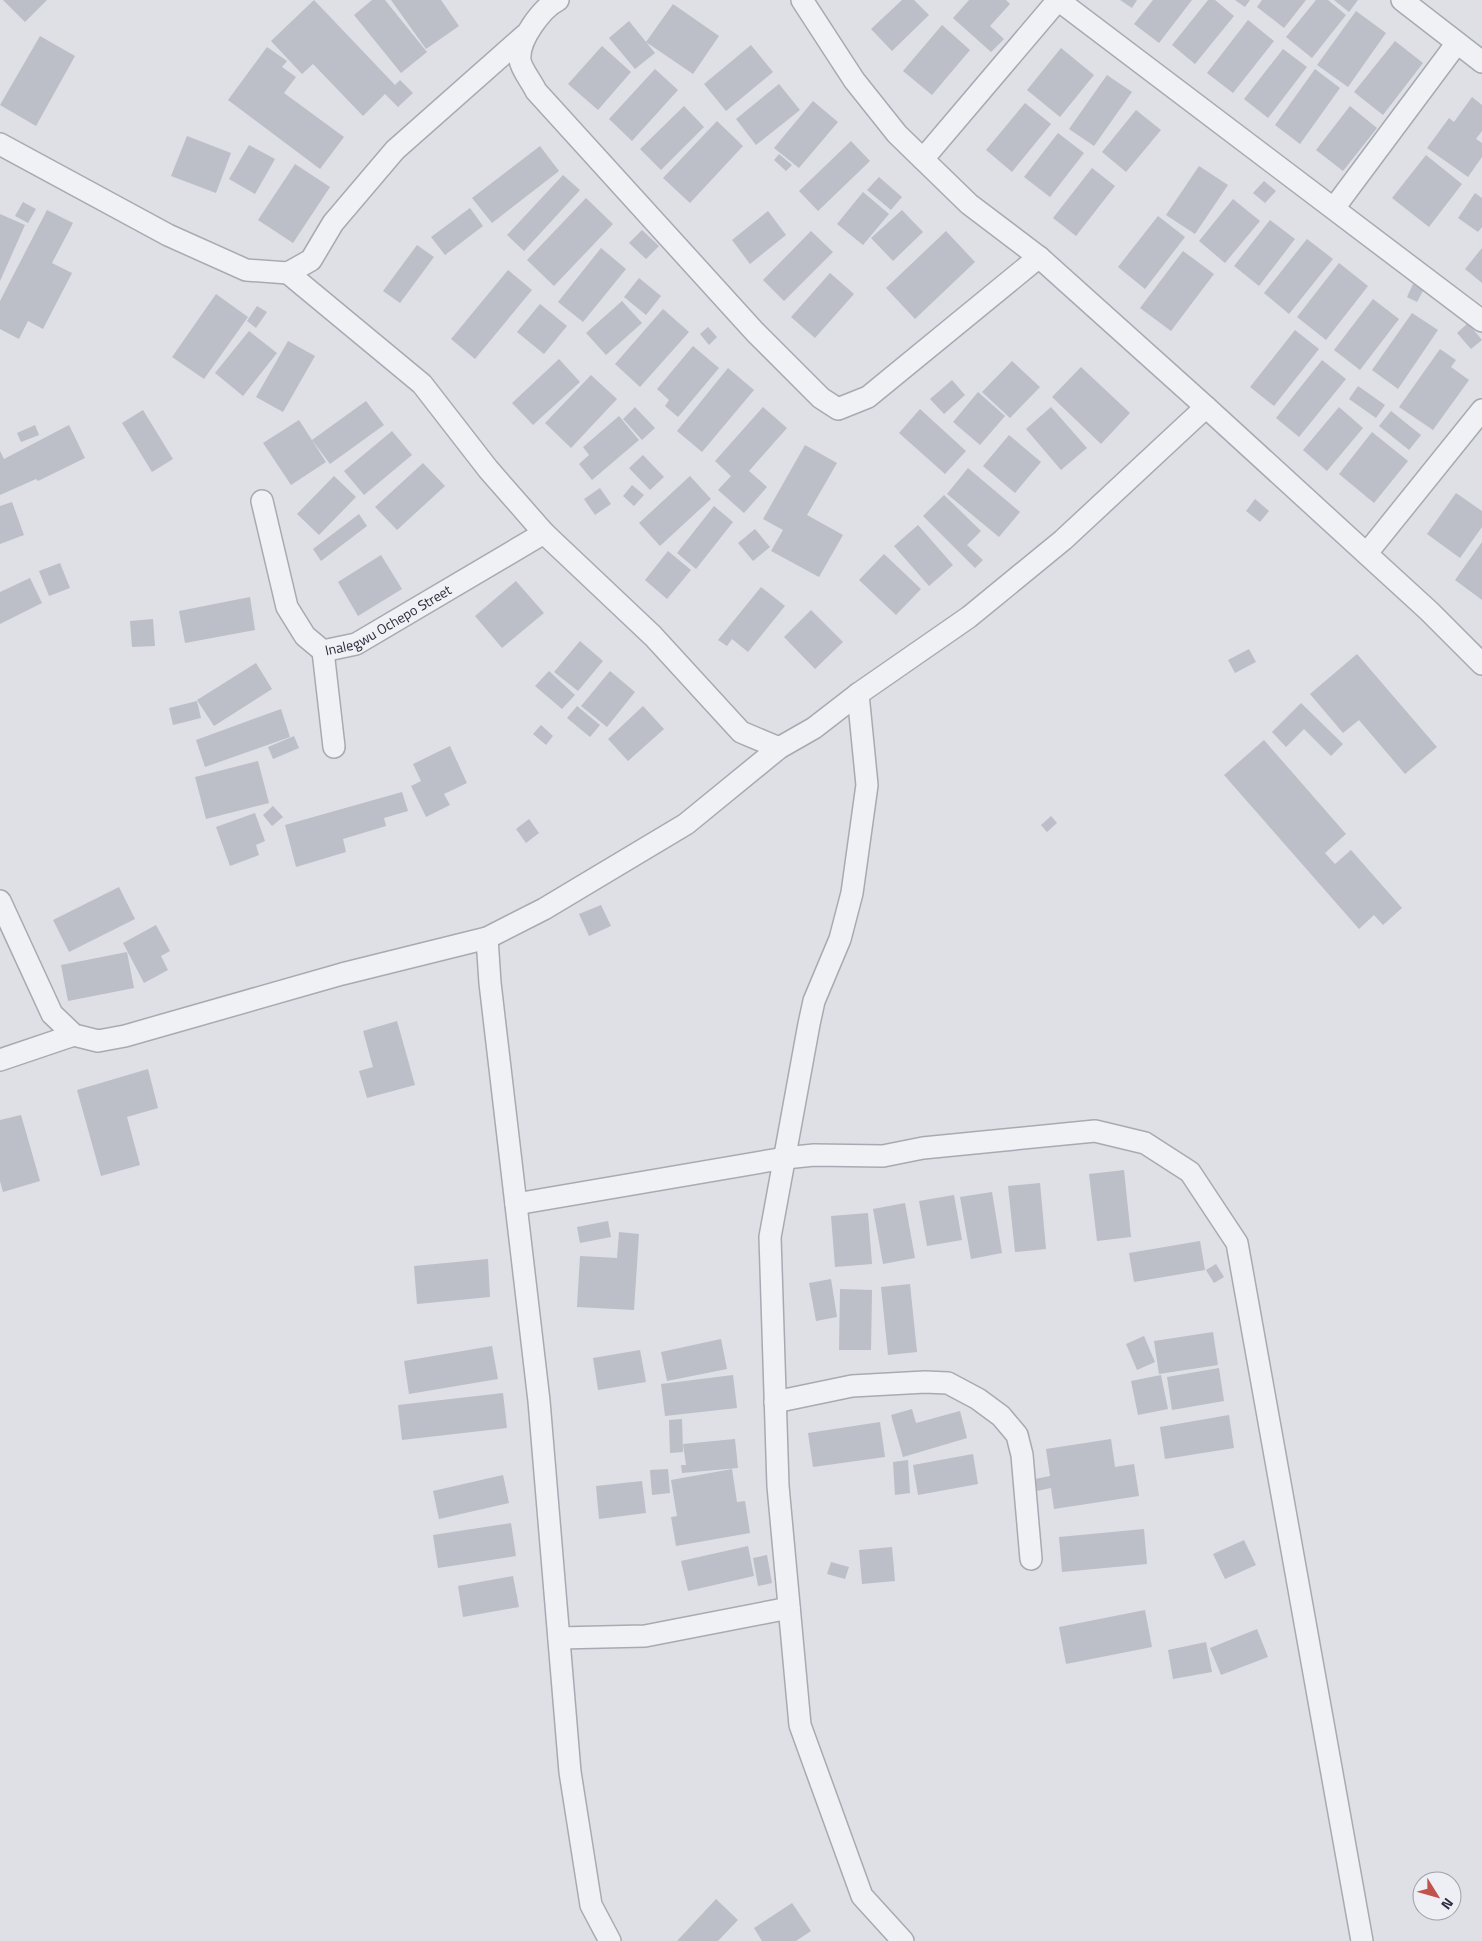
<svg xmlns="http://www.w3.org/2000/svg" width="1482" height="1941" viewBox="0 0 1482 1941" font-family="'Titillium Web',sans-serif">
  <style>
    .building { fill: #bcbec8 }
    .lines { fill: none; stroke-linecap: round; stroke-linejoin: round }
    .street-casing { stroke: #a8aab3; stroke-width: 24 }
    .street { stroke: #f0f1f5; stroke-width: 21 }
    .labels { text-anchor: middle; stroke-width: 5; stroke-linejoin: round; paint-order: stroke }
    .street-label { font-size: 14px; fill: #292c3c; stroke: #edeff4 }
  </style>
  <rect width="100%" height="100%" fill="#dee0e6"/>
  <path class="building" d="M3,0H47L25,22Z
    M314,0L395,85L400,80L413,93L398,107L385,94L363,116L313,64L302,74L271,41Z
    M372,0H385L427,52L401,73L354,15Z
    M391,0H441L459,26L426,49Z
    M902,0H914L929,15L892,51L871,29Z
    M969,0H1006L1010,4L990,26L1004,39L991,52L953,18Z
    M1120,0H1137L1132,8Z
    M1153,0H1192L1159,43L1134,24Z
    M1208,0H1215L1234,16L1195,64L1172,45Z
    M1235,0H1250L1245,7Z
    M1262,0H1306L1284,28L1257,7Z
    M1316,0H1328L1346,15L1312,58L1286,37Z
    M1334,0H1358L1349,12Z
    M673,4L719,36L693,74L646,42Z
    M1356,11L1386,33L1348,87L1317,65Z
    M1248,20L1274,41L1233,93L1207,73Z
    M629,21L655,53L635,69L609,38Z
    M942,25L970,50L932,95L903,71Z
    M40,36L75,56L36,126L0,105Z
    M1395,41L1423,63L1383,115L1354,92Z
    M751,45L773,72L726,111L704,84Z
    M602,46L631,72L598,110L568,84Z
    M267,47L287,61L282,67L296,77L284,93L344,137L320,169L228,100Z
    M1061,48L1094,75L1060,117L1027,90Z
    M1283,49L1307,67L1268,118L1244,99Z
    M655,69L678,90L632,141L609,119Z
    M1315,69L1340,88L1300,144L1275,125Z
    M1107,75L1132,92L1094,146L1069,129Z
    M779,84L800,110L756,145L736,119Z
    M1472,97L1482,105V131L1476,139L1482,143V157L1468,177L1427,148L1449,118L1454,122Z
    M813,101L838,122L799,168L774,148Z
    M1025,103L1051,124L1012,172L986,150Z
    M684,106L704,127L661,170L640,149Z
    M1350,106L1377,128L1343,171L1316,150Z
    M1136,110L1161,130L1126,172L1102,152Z
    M717,121L743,146L690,203L663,178Z
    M1058,133L1084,153L1050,197L1024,177Z
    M187,136L231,153L216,193L171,176Z
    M851,141L870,161L818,211L799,191Z
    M249,145L275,159L255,194L229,179Z
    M540,146L559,171L492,223L472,198Z
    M779,154L792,165L786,171L774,160Z
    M1426,155L1462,184L1429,227L1392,198Z
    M295,164L330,187L293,243L258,220Z
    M1199,166L1228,185L1195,234L1166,215Z
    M1092,168L1115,186L1076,236L1053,218Z
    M563,175L580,190L524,251L507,235Z
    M879,177L902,197L891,210L867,190Z
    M1264,181L1276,191L1265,203L1253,193Z
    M863,192L889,214L863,245L837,224Z
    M1475,193L1482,198V227L1478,232L1458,218Z
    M586,198L613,224L554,286L527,260Z
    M1233,199L1260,221L1225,263L1199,241Z
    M23,202L36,209L28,223L15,216Z
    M470,208L483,226L445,255L431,237Z
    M47,210L73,223L52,263L72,273L43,329L28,321L19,339L0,329V301Z
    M902,210L923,232L893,261L871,238Z
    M768,211L786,235L750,264L732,240Z
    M0,214L25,225L0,281Z
    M1158,216L1185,237L1145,289L1118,267Z
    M1270,220L1295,239L1259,286L1234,266Z
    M642,230L659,246L646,259L629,243Z
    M811,231L833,252L784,301L763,280Z
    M946,231L975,262L915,319L886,288Z
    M1307,239L1333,259L1289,314L1264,293Z
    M417,245L434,257L400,303L383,291Z
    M601,248L626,269L583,322L558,302Z
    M1482,248V283L1465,269Z
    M1183,251L1214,274L1171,331L1140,308Z
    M1339,263L1368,286L1326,340L1297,317Z
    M508,270L532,290L475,359L451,339Z
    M830,273L854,294L815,338L791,317Z
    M639,278L661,296L646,315L624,297Z
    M1413,284L1424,289L1417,302L1407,297Z
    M216,294L248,317L204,379L172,357Z
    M1373,299L1399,319L1360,370L1334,350Z
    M622,301L642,323L606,355L586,333Z
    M540,304L567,326L544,354L517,332Z
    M257,306L267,312L256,328L247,321Z
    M663,309L689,332L640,387L615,364Z
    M1412,313L1438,330L1398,389L1372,370Z
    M1468,323L1482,340L1471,349L1457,333Z
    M708,327L717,337L709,345L700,334Z
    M1295,330L1319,349L1274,406L1250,387Z
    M249,331L277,353L243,396L215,373Z
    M288,341L315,356L283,412L256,397Z
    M693,346L719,368L678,417L665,406L669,400L657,389Z
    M1440,349L1456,360L1451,367L1469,380L1433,430L1399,407Z
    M559,359L580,382L533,425L512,403Z
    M1322,360L1346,379L1299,437L1276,418Z
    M1012,361L1040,387L1010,418L982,392Z
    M1081,367L1130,413L1101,444L1052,397Z
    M728,368L754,390L702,452L677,431Z
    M591,375L617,399L571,448L545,423Z
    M952,380L965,395L944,414L930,399Z
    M1358,386L1385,405L1376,418L1349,399Z
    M978,392L1005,416L980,445L953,422Z
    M366,401L384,425L330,464L312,440Z
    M635,407L655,428L642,440L623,419Z
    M763,407L787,428L749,471L767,487L744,513L718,490L731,476L715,461Z
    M1051,407L1087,448L1061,470L1026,429Z
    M1339,407L1363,428L1327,471L1303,450Z
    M920,409L966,451L945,474L899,433Z
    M143,410L173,459L152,472L122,423Z
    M1391,411L1421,435L1409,450L1379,426Z
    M619,416L639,440L592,480L579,464L589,455L583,447Z
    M299,420L326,462L291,485L263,443Z
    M35,425L39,435L21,442L17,433Z
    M69,425L85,458L38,481L36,479L0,495V451L4,459Z
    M392,431L412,455L364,495L344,471Z
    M1372,432L1408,461L1374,503L1339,474Z
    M1009,435L1041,462L1015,493L983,466Z
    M805,445L837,463L807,515L843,535L819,577L771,551L783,530L763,519Z
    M643,455L664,477L650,490L629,468Z
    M423,463L445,486L397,530L375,507Z
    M968,468L1020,512L999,537L947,494Z
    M334,476L356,497L319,535L297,514Z
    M690,476L711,499L660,546L639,523Z
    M632,485L644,495L634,506L623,496Z
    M600,488L611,504L595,515L584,499Z
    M1456,493L1482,511V527L1460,558L1427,534Z
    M944,495L981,531L967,545L983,560L975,568L923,516Z
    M1255,499L1269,511L1260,522L1246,511Z
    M12,502L24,535L0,544V506Z
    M714,506L733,522L696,569L677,553Z
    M359,514L367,526L321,561L313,549Z
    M918,525L953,565L929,586L894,546Z
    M755,529L770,547L753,561L738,543Z
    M1482,542V600L1455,580Z
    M668,551L691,570L667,599L645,580Z
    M884,554L921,589L896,615L859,580Z
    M381,555L402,589L358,616L338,582Z
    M60,563L70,588L49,596L39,571Z
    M30,578L42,603L0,624V592Z
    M516,581L544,613L502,648L475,616Z
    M761,587L785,606L748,652L732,639L727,646L718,640Z
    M250,597L255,630L185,643L179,611Z
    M811,610L843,642L815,669L784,637Z
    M153,619L155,646L132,647L130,621Z
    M580,641L603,661L578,691L554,672Z
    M1249,649L1256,662L1235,673L1228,660Z
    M1357,654L1437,747L1405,774L1359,720L1343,733L1310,694Z
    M256,663L272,689L214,726L197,700Z
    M549,671L575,695L562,709L535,686Z
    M610,671L635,692L607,727L581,706Z
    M197,701L201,718L173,725L169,708Z
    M1301,703L1343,744L1331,756L1304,729L1286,747L1272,732Z
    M577,706L600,725L590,737L567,718Z
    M643,706L664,729L628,761L608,739Z
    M281,709L290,737L205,767L196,740Z
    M541,725L553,736L546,745L533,734Z
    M294,736L299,748L273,759L268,747Z
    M1264,740L1346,834L1325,853L1335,864L1351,850L1402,908L1383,925L1374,915L1359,929L1224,775Z
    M450,746L467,783L444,794L450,805L426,817L411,786L421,781L413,764Z
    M258,761L269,803L206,819L195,777Z
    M402,792L408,811L384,818L386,826L343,839L346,852L296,867L285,825Z
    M273,806L283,817L272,826L263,815Z
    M255,813L265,841L256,845L259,855L230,866L216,827Z
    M1051,816L1057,823L1047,832L1041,825Z
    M529,819L539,833L526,843L516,829Z
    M119,887L135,919L69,952L53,920Z
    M601,905L611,926L589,936L579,914Z
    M156,925L170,951L161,956L168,970L144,983L123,943Z
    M127,952L134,988L68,1001L61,965Z
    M397,1021L415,1085L367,1098L359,1071L373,1067L363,1031Z
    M148,1069L158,1108L127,1117L140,1165L101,1176L77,1090Z
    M21,1115L40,1181L3,1192L0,1181V1120Z
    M1124,1170L1131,1237L1097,1241L1089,1174Z
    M1040,1183L1046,1249L1015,1252L1008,1186Z
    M992,1192L1002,1253L971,1259L960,1197Z
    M954,1195L962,1240L927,1246L919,1201Z
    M905,1203L915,1258L883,1264L873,1209Z
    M868,1213L872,1264L835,1267L831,1216Z
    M608,1221L611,1237L580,1243L577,1227Z
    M619,1232L639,1234L634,1310L577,1307L580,1256L617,1258Z
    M1200,1241L1205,1270L1134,1282L1129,1253Z
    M488,1259L490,1297L417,1304L414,1266Z
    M1216,1264L1224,1277L1214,1283L1206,1270Z
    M831,1279L837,1317L816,1321L809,1283Z
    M910,1284L917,1352L888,1355L881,1287Z
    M840,1289L872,1290L871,1350H839Z
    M1213,1332L1218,1365L1159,1374L1154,1341Z
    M1144,1336L1155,1362L1137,1370L1126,1344Z
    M721,1339L727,1369L667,1381L661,1352Z
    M492,1346L498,1379L409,1394L404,1361Z
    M640,1350L646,1382L598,1390L593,1358Z
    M1219,1368L1224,1401L1172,1410L1167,1377Z
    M733,1375L737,1408L665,1416L661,1384Z
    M1161,1375L1168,1409L1138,1415L1131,1381Z
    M503,1393L507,1428L402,1440L398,1405Z
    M912,1409L916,1423L960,1411L967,1438L903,1457L891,1415Z
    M1229,1415L1234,1448L1165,1459L1160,1427Z
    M682,1419L683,1452L670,1453L669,1420Z
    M880,1422L885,1457L813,1467L808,1433Z
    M735,1439L738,1468L682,1473L681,1465H686L683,1444Z
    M1111,1439L1115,1467L1134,1464L1139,1496L1054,1509L1051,1488L1037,1491L1035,1479L1050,1476L1046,1449Z
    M973,1454L978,1484L918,1495L913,1465Z
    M908,1460L910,1493L895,1495L893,1462Z
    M668,1469L670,1493L652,1495L650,1470Z
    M732,1469L737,1502L745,1501L750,1533L676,1546L671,1517L677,1516L671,1480Z
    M503,1475L509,1503L439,1519L433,1491Z
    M642,1481L646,1513L599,1519L596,1486Z
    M511,1523L516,1556L438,1568L433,1535Z
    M1144,1529L1147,1564L1062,1572L1059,1537Z
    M1244,1540L1256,1565L1225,1579L1213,1554Z
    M748,1546L754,1576L688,1591L681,1561Z
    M892,1547L895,1581L862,1584L859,1550Z
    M767,1555L772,1583L758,1586L753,1558Z
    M831,1562L849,1567L845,1579L827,1574Z
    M513,1576L519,1607L463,1617L458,1586Z
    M1145,1610L1152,1647L1066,1664L1059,1627Z
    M1257,1629L1268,1657L1221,1675L1210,1648Z
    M1206,1642L1212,1672L1173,1679L1168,1650Z
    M716,1899L738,1920L718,1941H677Z
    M792,1903L811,1931L796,1941H762L754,1928Z"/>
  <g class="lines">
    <defs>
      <g id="street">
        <path d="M558,0C542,8 518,40 520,60C521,69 532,82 536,91L755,332L821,398L838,409L868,397L1039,257"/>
        <path d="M802,0L854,80L897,134L969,204L1039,257L1206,407L1429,611L1482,664"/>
        <path d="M1058,0L1482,321"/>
        <path d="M1402,0L1482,62"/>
        <path d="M0,144L168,235L246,270L288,273L311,260L333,223L395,150L525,35"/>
        <path d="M923,159L1058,0"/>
        <path d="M1334,208L1457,43"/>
        <path d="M288,273L422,384L488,469L544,533L653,636L741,732L779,748"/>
        <path id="s1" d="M262,501L287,607L305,636L323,651L356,644L544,533"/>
        <path d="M1367,553L1482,410"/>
        <path d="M323,651L334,747"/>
        <path d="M858,694L867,785L852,893L840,939L814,1001L809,1024L770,1237L778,1486L800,1725L862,1896L903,1941"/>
        <path d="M0,901L52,1014L74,1035L98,1041L125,1036L342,974L487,938L544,909L686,824L779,748L814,728L858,694L969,617L1063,540L1206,407"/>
        <path d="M487,938L490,983L539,1401L570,1772L591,1905L610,1941"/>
        <path d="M0,1060L74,1035"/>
        <path d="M516,1204L785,1158L814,1155L883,1156L923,1148L1095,1131L1145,1143L1190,1172L1237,1243L1362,1941"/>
        <path d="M775,1402L852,1386L925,1382L948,1383L978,1399L1001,1416L1017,1435L1022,1455L1031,1559"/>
        <path d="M559,1638L645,1636L789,1608"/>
      </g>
    </defs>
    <use href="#street" class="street-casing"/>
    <use href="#street" class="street"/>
  </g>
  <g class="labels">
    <g class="street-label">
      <text dy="5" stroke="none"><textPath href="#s1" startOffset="239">Inalegwu Ochepo Street</textPath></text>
    </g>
  </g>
  <g transform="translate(1437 1896) rotate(127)"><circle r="24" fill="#edeff4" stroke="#9fa1aa"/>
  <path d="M0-4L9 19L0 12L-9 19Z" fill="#c1534d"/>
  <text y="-8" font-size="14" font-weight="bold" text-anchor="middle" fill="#292c3c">N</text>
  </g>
</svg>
